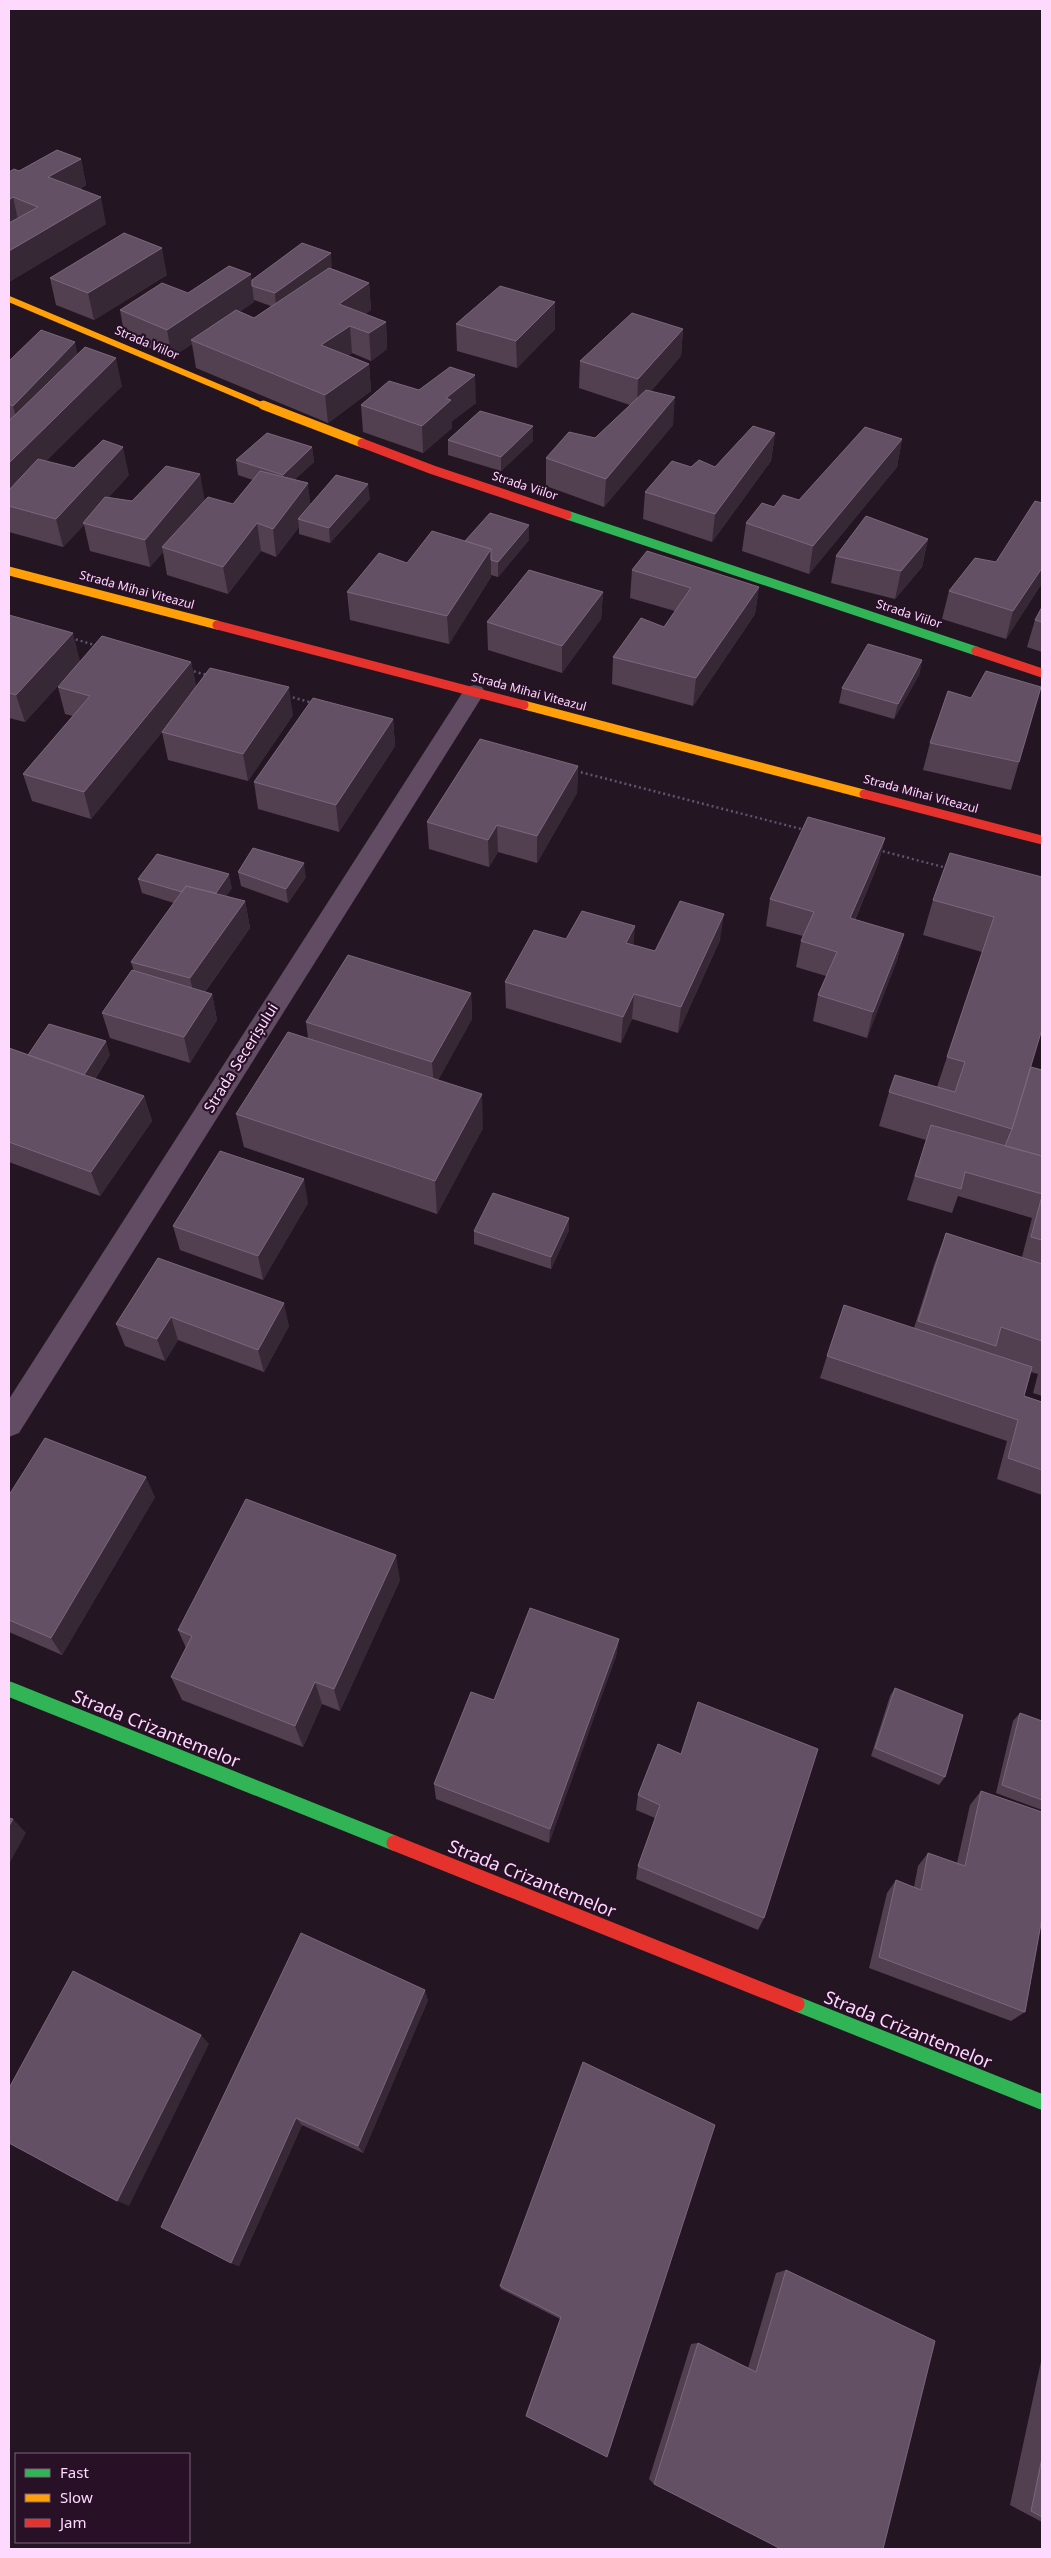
<svg xmlns="http://www.w3.org/2000/svg" width="1051" height="2558" viewBox="0 0 1051 2558" font-family="'Noto Sans',sans-serif">
  <style>
    .lines { fill: none; stroke-linecap: round; stroke-linejoin: round }
    .path { stroke: #5f5470; stroke-width: 2.5; stroke-dasharray: 2 3; stroke-linecap: butt }
    .street { fill: #614c63; fill-rule: evenodd }
    .fast-far1 { stroke: #30b455; stroke-width: 9 }
    .fast { stroke: #30b455; stroke-width: 15 }
    .slow-far1 { stroke: #ff9f0a; stroke-width: 6 }
    .slow { stroke: #ff9f0a; stroke-width: 9 }
    .jam-far1 { stroke: #e5322d; stroke-width: 9 }
    .jam { stroke: #e5322d; stroke-width: 15 }
    .wall { fill: #524051; fill-rule: evenodd }
    .shaded-wall { fill: #372836 }
    .building { fill: #645064; stroke: #7c667c }
    .labels { text-anchor: middle; stroke-width: 4.5; stroke-linejoin: round; paint-order: stroke }
    .far-street-label { font-size: 12px; fill: #fed9fe; stroke: #281127 }
    .street-label { font-size: 15px; fill: #fed9fe; stroke: #281127 }
    .near-street-label { font-size: 18px; fill: #fed9fe; stroke: #281127 }
  </style>
  <rect width="100%" height="100%" fill="#231622"/>
  <g class="lines">
    <path class="path" d="M71,638L98,646
      M189,670L207,675
      M288,696L313,703
      M576,771L805,830
      M878,850L947,868"/>
    <path class="street" d="M474,685L482,687L485,692L19,1433L9,1437V1399L466,687Z"/>
    <path class="fast-far1" d="M567,515L976,651"/>
    <path class="fast" d="M9,1689L394,1843
      M797,2004L1042,2102"/>
    <path class="slow-far1" d="M9,299L266,407"/>
    <path class="slow" d="M263,405L362,443
      M9,571L217,625
      M524,705L864,794"/>
    <path class="jam-far1" d="M362,443L433,470L567,515
      M217,625L524,705
      M976,651L1042,673
      M864,794L1042,840"/>
    <path class="jam" d="M394,1843L797,2004"/>
  </g>
  <path class="wall" d="M81,159L86,185L80,189L106,224L9,282V172Z
    M331,268L369,283L371,310L365,314L386,322L387,349L371,361L352,353L348,356L369,364L371,391L328,423L196,368L192,344L172,357L125,338L120,310L188,293L252,280L332,268ZM254,300L271,306L254,318L239,312L254,302Z
    M167,275L94,320L56,305L50,278Z
    M456,324L555,329L517,368L457,351Z
    M683,329L681,356L651,391L673,425L604,507L546,486V458L595,438L630,405L579,388L580,361Z
    M78,354L122,386L46,461L74,468L129,475L108,498L132,501L200,474L204,501L233,504L253,480L238,475L236,460L312,447L314,462L295,479L311,504L370,499L330,543L299,534V527L276,557L261,551L228,594L167,575L163,552L150,567L90,551L84,525L63,547L9,532V361Z
    M419,390L476,403L452,421V428L423,453L363,432L361,405Z
    M775,433L771,461L712,542L643,519L645,492L691,467H715Z
    M902,439L897,467L809,574L742,551L746,523L799,500Z
    M448,440L533,441L501,471L448,455Z
    M529,525V540L498,577L491,575V577L449,644L350,620L347,592L407,563L465,541Z
    M928,539L922,567L895,599L831,583L836,556Z
    M996,562L1042,583L1006,639L942,619L949,591Z
    M632,570L759,587L755,614L693,706L612,684L613,657L664,627L675,611L630,598Z
    M603,592L601,619L562,673L488,650L487,622Z
    M1042,607V652L1027,647L1035,620Z
    M9,615L80,661L191,662L196,686L293,715L248,781L168,760L162,732L91,819L32,801L23,774L73,716L65,714L58,687L75,667L25,722L9,718Z
    M922,660L919,675L894,719L839,703L842,688Z
    M393,719L395,746L339,832L258,809L254,782Z
    M930,743L1019,762L1011,790L923,770Z
    M578,766L577,793L537,863L498,852L489,867L429,849L427,822Z
    M885,838L878,864L855,920L904,934L897,960L867,1038L813,1021L818,995L826,976L796,967L801,941L803,936L766,926L770,899Z
    M238,872L306,877L288,903L241,886Z
    M1042,877L1031,1067L1042,1070V1396L1033,1393L1038,1374L1031,1372L1024,1396L1042,1402V1495L997,1479L1007,1441L820,1378L827,1356L914,1328L934,1265L946,1233L1022,1257L1032,1218L958,1196L952,1213L907,1200L926,1140L879,1126L889,1092L937,1087L982,952L923,935L933,900Z
    M138,879L232,888L226,896L245,901L250,928L205,992L212,994L217,1020L190,1063L110,1038L102,1013L134,971L131,962L174,903L142,893Z
    M566,939L633,945L655,951L720,940L678,1033L632,1019L621,1043L506,1008L505,982Z
    M471,993L472,1019L438,1080L483,1128L437,1214L244,1147L236,1114L308,1038L306,1022Z
    M9,1048L28,1055H110L95,1079L144,1096L152,1121L100,1196L9,1162Z
    M308,1203L263,1280L180,1250L173,1226Z
    M569,1218V1230L551,1269L474,1244V1231Z
    M158,1258L289,1326L264,1372L178,1340L165,1361L125,1346L116,1324Z
    M9,1495L155,1497L62,1655L9,1632Z
    M400,1580L340,1711L322,1704L303,1747L182,1700L171,1677L186,1648L178,1630Z
    M619,1639L616,1656L549,1843L436,1799L434,1784L494,1700Z
    M895,1688L945,1777L939,1785L871,1756L890,1696Z
    M1020,1713L1042,1721V1810L996,1793L1013,1721Z
    M658,1744L764,1918L758,1930L636,1879L638,1866L655,1818L636,1810L638,1795Z
    M981,1791L1025,2012L1011,2021L869,1968L887,1893L896,1880L914,1887L918,1866L928,1853L957,1863L970,1805Z
    M428,2000L363,2153L302,2125L239,2266L231,2263L161,2227Z
    M715,2125L526,2416V2414L560,2319L501,2289L500,2286Z
    M786,2270L883,2549L654,2484L649,2479L691,2344L698,2343L748,2368L776,2273Z
    M1042,2357V2522L1010,2505Z"/>
  <path class="shaded-wall" d="M81,159L86,185L54,204L48,177Z
    M13,197L19,224L9,230V200Z
    M101,197L106,224L9,282V251Z
    M162,248L167,275L94,320L88,293Z
    M331,253L332,268L276,308L275,293Z
    M251,274L254,302L195,342L191,340L192,344L172,357L167,330Z
    M369,283L371,310L341,331L339,304Z
    M555,302V329L517,368L516,341Z
    M386,322L387,349L371,361L369,333Z
    M350,326L352,353L324,373L321,345Z
    M683,329L681,356L637,407L638,379Z
    M75,342L81,370L20,433L13,406Z
    M116,358L122,386L9,498V463Z
    M369,364L371,391L328,423L325,395Z
    M475,375L476,403L452,421V428L423,453L422,426L446,398Z
    M675,397L673,425L604,507L606,479Z
    M533,426V441L501,471V457Z
    M775,433L771,461L712,542L715,514Z
    M902,439L897,467L809,574L813,546Z
    M123,447L129,475L85,523H83L84,525L63,547L56,519Z
    M312,447L314,462L285,489L283,475Z
    M200,474L205,502L162,547L163,552L150,567L145,540Z
    M308,483L311,510L298,519L299,527L276,557L273,529Z
    M368,484L370,499L330,543L329,528Z
    M257,523L261,551L228,594L223,567Z
    M529,525V540L498,577V562Z
    M928,539L922,567L895,599L901,571Z
    M491,549V577L449,644L447,616Z
    M1042,568V583L1006,639L1013,611Z
    M759,587L755,614L693,706L696,678Z
    M603,592L601,619L562,673V646Z
    M73,633L80,661L25,722L16,695Z
    M922,660L919,675L894,719L898,704Z
    M191,662L197,689L91,819L84,792Z
    M289,687L293,715L248,781L243,754Z
    M393,719L395,746L339,832L336,805Z
    M578,766L577,793L537,863V836Z
    M497,825L498,852L489,867L488,840Z
    M885,838L878,864L844,945L850,918Z
    M304,863L306,877L288,903L286,889Z
    M229,874L232,888L214,914L211,900Z
    M245,901L250,928L196,1004L190,978Z
    M724,914L720,940L678,1033L681,1007Z
    M635,926L633,952L626,943Z
    M904,934L897,960L867,1038L873,1012Z
    M471,993L472,1019L434,1088L432,1062Z
    M212,994L217,1020L190,1063L184,1037Z
    M634,994L632,1019L621,1043L623,1017Z
    M106,1041L110,1055L86,1092L81,1079Z
    M482,1094L483,1128L437,1214L435,1181Z
    M144,1096L152,1121L100,1196L91,1172Z
    M304,1179L308,1203L263,1280L258,1256Z
    M569,1218V1230L551,1269V1257Z
    M284,1303L289,1326L264,1372L258,1350Z
    M171,1317L178,1340L165,1361L157,1339Z
    M146,1477L155,1497L62,1655L51,1638Z
    M396,1555L400,1580L340,1711L334,1689Z
    M619,1639L616,1656L549,1843L550,1829Z
    M315,1682L322,1704L303,1747L295,1726Z
    M13,1819L26,1833L9,1864V1826Z
    M425,1990L428,2000L363,2153L358,2146Z
    M201,2035L209,2044L129,2206L117,2201Z
    M296,2118L302,2125L239,2266L231,2263Z"/>
  <path class="building" d="M57,150L81,159L48,177L101,197L9,251V223L38,207L13,197L9,200V172L14,169L19,171Z
    M124,233L162,248L88,293L50,278Z
    M302,243L331,253L275,293L252,286V280Z
    M229,266L251,274L167,330L120,310L162,283L188,293Z
    M329,268L369,283L339,304L386,322L369,333L350,326L321,345L369,364L325,395L191,340L236,310L254,318Z
    M500,286L555,302L516,341L456,324Z
    M632,313L683,329L638,379L580,361Z
    M41,330L75,342L13,406L9,404V361Z
    M85,347L116,358L9,463V421Z
    M450,367L475,375L446,398L451,400L422,426L361,405L389,381L419,390Z
    M646,390L675,397L606,479L546,458L569,432L595,438Z
    M480,411L533,426L501,457L448,440Z
    M753,426L775,433L715,514L645,492L672,461L691,467L699,460L715,467Z
    M865,427L902,439L813,546L746,523L762,503L774,507L783,495L799,500Z
    M267,433L312,447L283,475L236,460Z
    M103,440L123,447L56,519L9,506V490L38,459L74,468Z
    M166,466L200,474L145,540L83,523L105,497L132,501Z
    M260,471L308,483L273,529L257,523L223,567L162,547L208,497L233,504Z
    M336,475L368,484L329,528L298,519Z
    M1035,501L1042,503V568L1013,611L949,591L975,558L996,562Z
    M490,513L529,525L498,562L491,560V549L465,541Z
    M866,516L928,539L901,571L836,556Z
    M432,531L491,549L447,616L347,592L379,553L407,563Z
    M647,551L759,587L696,678L613,657L641,618L664,627L691,588L632,570Z
    M529,570L603,592L562,646L487,622Z
    M1042,607V622L1035,620Z
    M9,615L73,633L16,695L9,693Z
    M102,636L191,662L84,792L23,774L90,696L58,687Z
    M868,644L922,660L898,704L842,688Z
    M210,668L289,687L243,754L162,732Z
    M986,671L1041,687L1019,762L930,743L948,691L971,698Z
    M313,698L393,719L336,805L254,782Z
    M480,739L578,766L537,836L497,825L488,840L427,822Z
    M808,817L885,838L850,918L904,934L873,1012L818,995L837,952L801,941L814,912L770,899Z
    M253,848L304,863L286,889L238,872Z
    M950,853L1042,877V1029L1012,1129L889,1092L895,1075L955,1092L965,1062L947,1057L994,917L933,900Z
    M157,854L229,874L216,893L186,886L182,892L138,879Z
    M186,886L245,901L190,978L131,962Z
    M680,901L724,914L681,1007L634,994L623,1017L505,982L534,930L566,939L582,911L635,926L626,943L655,951Z
    M348,955L471,993L432,1062L306,1022Z
    M132,970L212,994L184,1037L102,1013Z
    M49,1024L106,1041L84,1075L28,1055Z
    M288,1032L482,1094L435,1181L236,1114Z
    M9,1048L144,1096L91,1172L9,1142Z
    M1031,1067L1042,1070V1156L1005,1146L1012,1129Z
    M931,1125L1042,1156V1194L965,1172L961,1189L915,1176Z
    M220,1151L304,1179L258,1256L173,1226Z
    M493,1193L569,1218L551,1257L474,1231Z
    M1042,1196V1240L1031,1237Z
    M946,1233L1042,1264V1341L1001,1327L996,1346L918,1321Z
    M158,1258L284,1303L258,1350L171,1317L157,1339L116,1324Z
    M844,1305L1032,1367L1024,1396L1042,1402V1470L1008,1458L1018,1420L827,1356Z
    M45,1438L146,1477L51,1638L9,1620V1495Z
    M246,1499L396,1555L334,1689L315,1682L295,1726L171,1677L192,1636L178,1630Z
    M530,1608L619,1639L550,1829L434,1784L471,1692L494,1700Z
    M895,1688L963,1715L945,1777L875,1748Z
    M698,1702L818,1749L764,1918L638,1866L660,1805L638,1795L658,1744L681,1754Z
    M1020,1713L1042,1721V1800L1002,1785Z
    M981,1791L1042,1812V1918L1025,2012L879,1957L896,1880L921,1890L928,1853L965,1866Z
    M9,1818L13,1819L9,1826Z
    M301,1933L425,1990L358,2146L296,2118L231,2263L161,2227Z
    M73,1971L201,2035L117,2201L9,2143V2088Z
    M583,2062L715,2125L607,2457L526,2416L561,2317L500,2286Z
    M786,2270L935,2341L883,2549H781L654,2484L698,2343L756,2372Z
    M1042,2458V2517L1031,2511Z"/>
  <g class="labels">
    <g class="far-street-label">
      <text transform="translate(147 343) rotate(23)" y="4">Strada Viilor</text>
      <text transform="translate(525 486) rotate(18)" y="4">Strada Viilor</text>
      <text transform="translate(137 590) rotate(15)" y="4">Strada Mihai Viteazul</text>
      <text transform="translate(909 614) rotate(18)" y="4">Strada Viilor</text>
      <text transform="translate(529 692) rotate(15)" y="4">Strada Mihai Viteazul</text>
      <text transform="translate(921 794) rotate(15)" y="4">Strada Mihai Viteazul</text>
    </g>
    <g class="street-label">
      <text transform="translate(241 1058) rotate(-58)" y="5">Strada Secerișului</text>
    </g>
    <g class="near-street-label">
      <text transform="translate(156 1729) rotate(22)" y="6">Strada Crizantemelor</text>
      <text transform="translate(532 1879) rotate(22)" y="6">Strada Crizantemelor</text>
      <text transform="translate(908 2030) rotate(22)" y="6">Strada Crizantemelor</text>
    </g>
  </g>
  <rect width="1051" height="2558" fill="none" stroke="#fed9fe" stroke-width="20"/>
  <rect x="15" y="2453" width="175" height="90" fill="#281127" stroke="#7e617d"/>
  <rect x="25" y="2469" width="25" height="8" fill="#30b455" stroke="#7e617d"/>
  <text x="60" y="2478" font-size="15" fill="#fed9fe">Fast</text>
  <rect x="25" y="2494" width="25" height="8" fill="#ff9f0a" stroke="#7e617d"/>
  <text x="60" y="2503" font-size="15" fill="#fed9fe">Slow</text>
  <rect x="25" y="2519" width="25" height="8" fill="#e5322d" stroke="#7e617d"/>
  <text x="60" y="2528" font-size="15" fill="#fed9fe">Jam</text>
</svg>
